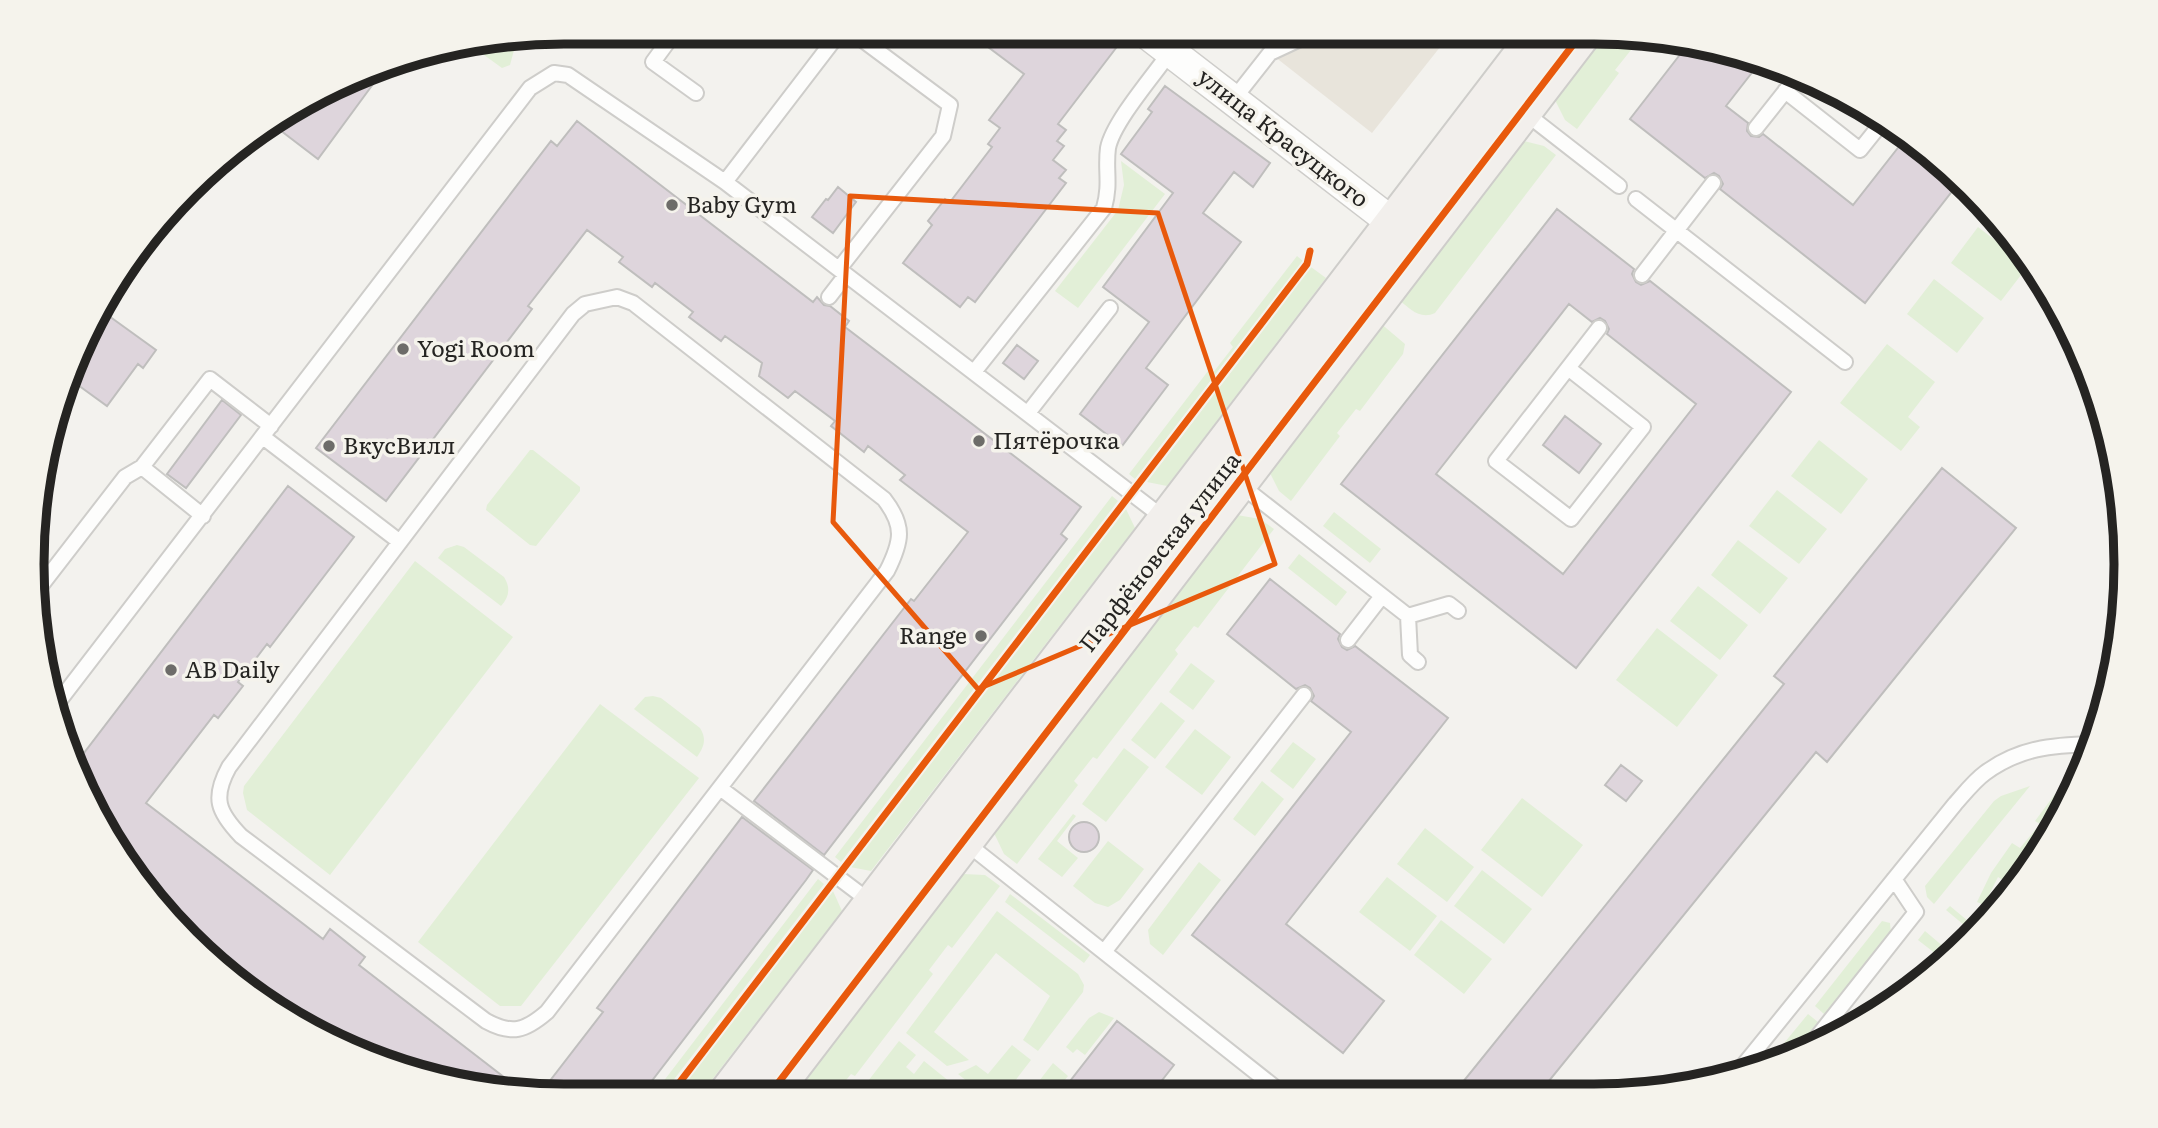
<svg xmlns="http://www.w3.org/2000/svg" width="2158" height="1128" viewBox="0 0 2158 1128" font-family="Literata,serif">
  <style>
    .built { fill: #e8e4db }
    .green { fill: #e2efd7 }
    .building { fill: #ded5dc; stroke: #bfbebd; stroke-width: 2; fill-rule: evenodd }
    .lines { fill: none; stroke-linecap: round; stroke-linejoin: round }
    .lane-casing { stroke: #cecdca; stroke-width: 18 }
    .street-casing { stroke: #cecdca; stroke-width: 33 }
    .secondary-casing { stroke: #cecdca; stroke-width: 42 }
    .lane { stroke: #fdfdfc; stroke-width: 14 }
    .street { stroke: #fdfdfc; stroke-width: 30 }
    .secondary { stroke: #f2efec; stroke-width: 38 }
    .cycleway-casing { stroke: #f5f3ec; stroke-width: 11 }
    .cycleway { stroke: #e8590c; stroke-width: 7 }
    .marked { fill: none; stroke: #e8590c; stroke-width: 5; stroke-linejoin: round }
    .poi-dot { fill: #6d6c69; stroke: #f5f3ec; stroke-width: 2.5 }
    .labels { text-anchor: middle; stroke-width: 7; stroke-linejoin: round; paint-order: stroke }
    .street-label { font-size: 23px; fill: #252422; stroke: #f5f3ec }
    .poi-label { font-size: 23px; fill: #252422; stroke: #f5f3ec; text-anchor: start }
    .rim { fill: none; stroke: #252422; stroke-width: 9 }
  </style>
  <rect width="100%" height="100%" fill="#f3f2ee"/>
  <path class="built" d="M1266,32H1452L1372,133L1256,42Z"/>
  <path class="green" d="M1602,33H1628L1648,36L1639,48L1635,45L1615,70L1619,73L1577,129L1565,120L1553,96Z
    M517,39L510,65L502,68L473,47Z
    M1520,140L1544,146L1556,155L1435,313C1420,320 1410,309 1398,299Z
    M1121,161L1165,194L1078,308L1055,291L1118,210L1124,185Z
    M1978,227L2028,266L2001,301L1951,263Z
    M1297,256L1303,261L1135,479L1129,474L1208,371L1212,374L1233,347L1230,343Z
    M1311,267L1326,278L1167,486L1147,482Z
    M1934,279L1984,318L1957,353L1907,314Z
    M1379,322L1405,344L1403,354L1360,411L1356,409L1337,433L1340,436L1291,501L1279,491L1268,469Z
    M1887,344L1935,382L1908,417L1920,427L1901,451L1840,403Z
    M1819,440L1868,479L1841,514L1791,476Z
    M530,450H533L580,487V491L536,546L530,545L486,510L487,505Z
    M1777,490L1827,529L1799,564L1749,526Z
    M1112,496L1118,501L841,862L835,857Z
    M1126,509L1135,528L871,871L850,867Z
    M1334,512L1381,549L1370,563L1323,526Z
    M1237,515L1260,519L1274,529L1198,628L1194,626L1175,650L1178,654L1097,759L1093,757L1074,781L1078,785L1017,864L1004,854L994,833Z
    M1738,540L1788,578L1760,614L1711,575Z
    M457,545L464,547L504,577C511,588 509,597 501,606L438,558L445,549Z
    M1299,554L1347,592L1336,606L1288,568Z
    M415,561L513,637L330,875L247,810L243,793L244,786Z
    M1698,586L1748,625L1720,660L1670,621Z
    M1657,628L1718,675L1677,727L1616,680Z
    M1191,663L1215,681L1193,710L1169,692Z
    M653,696L661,698L700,728C707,739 704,747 697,757L634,709L645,697Z
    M1161,702L1185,721L1155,759L1131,740Z
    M600,704L699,778L521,1006H500L418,942Z
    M1195,729L1231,757L1202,795L1165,767Z
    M1293,742L1316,759L1293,789L1270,771Z
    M1124,748L1149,767L1106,822L1082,804Z
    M1262,781L1284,799L1255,836L1233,819Z
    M2030,786L1934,904L1927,897L1925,886L1994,801L2001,796Z
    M2055,794L2061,799L2044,820L2049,824L2004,881L1998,877L1984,905L1977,902L1991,873L2012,843L2020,848L2040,824L2035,821Z
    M1522,798L1583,845L1542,897L1481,850Z
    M1073,814L1076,816L1057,841L1078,858L1062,877L1038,859Z
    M1425,828L1474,867L1447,902L1397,864Z
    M1108,841L1144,869L1120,900L1108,907L1095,903L1073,886Z
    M1199,862L1221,880L1163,955L1150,944L1148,930Z
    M1482,870L1532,909L1504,944L1454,906Z
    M963,874L985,875L1000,886L952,948L948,945L929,970L933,974L855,1076L851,1074L835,1094L793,1095Z
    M1387,877L1437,916L1410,951L1359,912Z
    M818,879L824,884L662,1095H653Z
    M833,891L842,911L711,1081L700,1095H675Z
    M1010,894L1090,955L1084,963L1005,902Z
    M1950,906L1974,926L1981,928L1945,961L1918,940L1925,931L1951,953L1970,930L1946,910Z
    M997,911L1078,974L1084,985L1083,992L1038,1051L1023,1040L1050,996L996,953L934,1032L969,1060L947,1066L906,1033Z
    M1441,920L1492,959L1464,994L1414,955Z
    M1882,921L1890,923L1891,933L1824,1014L1815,1006Z
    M1099,1012L1114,1018L1085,1055L1077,1049L1073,1053L1066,1047L1089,1018Z
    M1808,1014L1818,1022L1788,1059L1767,1064Z
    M899,1041L916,1055L906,1067L914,1074L924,1061L965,1094H858Z
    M1012,1045L1031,1060L1005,1094H983L958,1074L976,1065L988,1074Z
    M1053,1063L1068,1076L1054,1094H1029Z"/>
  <path class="building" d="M968,32H1095L1116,48L1058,124L1066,130L1057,141L1064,146L1053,160L1066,170L1059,178L1066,183L975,302L968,297L960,307L903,263L932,225L928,221L945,199L950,202L992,147L988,144L1000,128L989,120L1024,74Z
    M1689,43L1732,50L1761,61L1726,106L1748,123L1747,131L1751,136L1759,137L1763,134L1853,205L1908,135L1918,142L1960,181L1865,303L1720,189L1723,184L1719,176L1714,173L1705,178L1630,119Z
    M390,61L318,159L272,124L313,103Z
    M1165,86L1270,163L1253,187L1234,172L1203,213L1241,242L1146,368L1168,385L1122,446L1080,414L1149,322L1103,287L1173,193L1121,154L1152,112L1148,109Z
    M577,121L813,302L817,297L824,305L830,306L849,321L845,327L1081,507L1061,534L1067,539L824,855L754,801L911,599L914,601L968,532L900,480L905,475L868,446L864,452L831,426L835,421L795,391L788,398L759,376L762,363L725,336L721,341L689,317L693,312L655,283L652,287L619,262L623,257L587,230L528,306L532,309L386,501L316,448L551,141L557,146Z
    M838,187L856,202L833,233L812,217L826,199L828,200Z
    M1557,209L1634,269L1632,274L1636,282L1641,285L1650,281L1791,392L1576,668L1341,484ZM1569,304L1592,322L1600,318L1605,321L1609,329L1607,334L1696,404L1563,574L1436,474Z
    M102,311L156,350L143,368L138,364L107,406L71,380Z
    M1017,345L1038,361L1024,379L1003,363Z
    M222,400L241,415L186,488L167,474Z
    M1565,416L1601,444L1579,473L1543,445Z
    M1942,468L2016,528L1827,762L1816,752L1540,1092L1454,1093L1784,684L1774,676Z
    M288,486L354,537L270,647L267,644L238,682L243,686L218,718L214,715L146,803L323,939L330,929L365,957L359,965L527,1095L426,1078L328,1041L203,952L182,934L86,799L74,766Z
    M1270,579L1340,634L1338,639L1342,647L1347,650L1355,646L1448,718L1286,924L1384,1001L1343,1053L1192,935L1351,732L1311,701L1314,696L1310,688L1305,685L1296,689L1227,634Z
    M1621,765L1642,781L1626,801L1605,785Z
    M742,817L813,870L806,880L641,1095H539L603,1012L597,1008Z
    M1069 837a15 15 0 1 1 30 0a15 15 0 1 1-30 0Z
    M1117,1021L1174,1065L1152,1093L1060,1094Z"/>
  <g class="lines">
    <defs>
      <path id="lane" d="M565,32L593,35L611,32
        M675,32L653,62L696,93
        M1785,91L1860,150L1884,120
        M1233,100L1270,53L1315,32
        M1524,112L1619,186
        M1756,128L1798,75
        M725,182L840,32
        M1636,199L1845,362
        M839,269L943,136L950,105L852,32
        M1642,275L1713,183
        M617,297L633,303L884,499C905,526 902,541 887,571L547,1012C525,1031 512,1035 486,1021L241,836C218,812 212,798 229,767L573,314L585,304Z
        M829,297L846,275
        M1568,368L1643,427L1571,519L1496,461L1599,328
        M974,372L1104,208C1111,183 1105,170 1108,148C1113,122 1154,75 1171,51
        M1028,413L1110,308
        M263,437L400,542
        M142,467L210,379L271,426
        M1238,483L1408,616
        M33,596L125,477L142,467L203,516
        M1348,640L1382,596
        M1418,662L1410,655L1408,616L1449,604L1458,611
        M53,709L530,88L554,73L568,75L725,182L1165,519
        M720,788L872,903
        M965,842L1282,1093
        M1104,952L1304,695
        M1806,1051L1916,912L1894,879
        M1738,1072L1955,804C1964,794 1974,781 1985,773C2019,748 2052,745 2093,744"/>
      <path id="street" d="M1145,32L1411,237"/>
      <path id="secondary" d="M727,1095L1540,33
        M769,1095L1582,33"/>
    </defs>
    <use href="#lane" class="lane-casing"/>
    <use href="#street" class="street-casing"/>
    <use href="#secondary" class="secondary-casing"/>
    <use href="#lane" class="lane"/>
    <use href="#street" class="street"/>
    <use href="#secondary" class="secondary"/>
    <defs>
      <path id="cycleway" d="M670,1095L1307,264L1310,251
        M769,1095L1582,33"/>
    </defs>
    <use href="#cycleway" class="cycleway-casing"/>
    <use href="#cycleway" class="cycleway"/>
  </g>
  <path class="marked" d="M850,196L1158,213L1275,564L978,689L833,522Z"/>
  <g class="poi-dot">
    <circle cx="672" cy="205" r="7"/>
    <circle cx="403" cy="349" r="7"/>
    <circle cx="979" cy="441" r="7"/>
    <circle cx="329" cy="446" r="7"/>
    <circle cx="981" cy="636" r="7"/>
    <circle cx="171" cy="670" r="7"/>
  </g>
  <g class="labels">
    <g class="street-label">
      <text transform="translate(1283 138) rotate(38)" y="8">улица Красуцкого</text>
      <text transform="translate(1160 552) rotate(-52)" y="8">Парфёновская улица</text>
    </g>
    <g class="poi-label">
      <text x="686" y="213">Baby Gym</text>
      <text x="417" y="357">Yogi Room</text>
      <text x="993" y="449">Пятёрочка</text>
      <text x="343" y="454">ВкусВилл</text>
      <text x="967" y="644" text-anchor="end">Range</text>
      <text x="185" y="678">АВ Daily</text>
    </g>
  </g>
  <path d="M0 0H2158V1128H0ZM564 44H1594A520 520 0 0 1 2114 564V564A520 520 0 0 1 1594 1084H564A520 520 0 0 1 44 564V564A520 520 0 0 1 564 44Z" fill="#f5f3ec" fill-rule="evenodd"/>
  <path class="rim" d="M564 44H1594A520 520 0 0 1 2114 564V564A520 520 0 0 1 1594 1084H564A520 520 0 0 1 44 564V564A520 520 0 0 1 564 44Z"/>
</svg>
